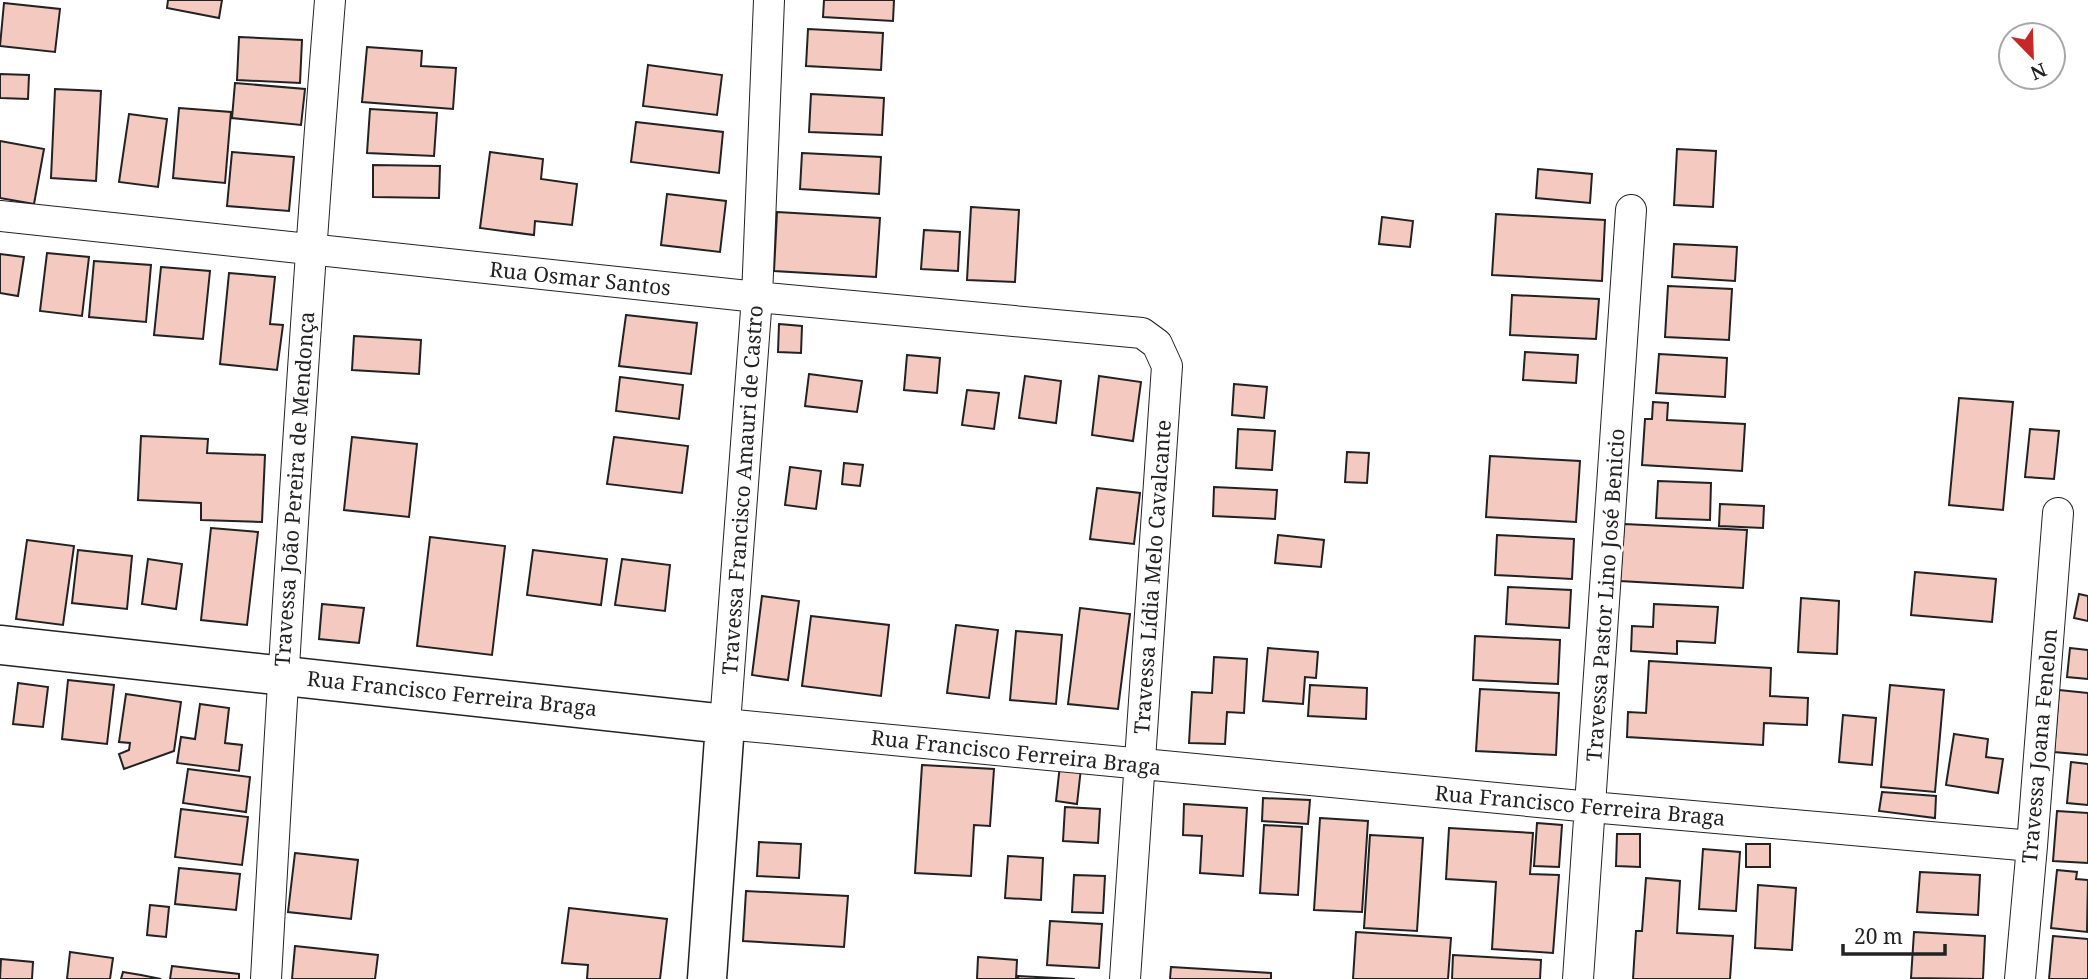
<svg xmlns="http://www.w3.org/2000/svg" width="2088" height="979" viewBox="0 0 2088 979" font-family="'Noto Serif',serif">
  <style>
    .building { fill: #f3c9c0; stroke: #222; stroke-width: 2 }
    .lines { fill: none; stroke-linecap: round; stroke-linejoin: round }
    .street-casing { stroke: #222; stroke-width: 32 }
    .secondary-casing { stroke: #222; stroke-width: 41 }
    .street { stroke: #fff; stroke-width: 30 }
    .secondary { stroke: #fff; stroke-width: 38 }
    .labels { text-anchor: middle; stroke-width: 5; stroke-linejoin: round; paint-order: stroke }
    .street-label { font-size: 21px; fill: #222; stroke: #fff }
  </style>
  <rect width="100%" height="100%" fill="#fff"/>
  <path class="building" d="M168,0H222L219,18L167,8Z
    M824,0H894L893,21L823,17Z
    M4,3L60,9L55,52L0,46Z
    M808,29L883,33L881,70L806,66Z
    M239,37L302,40L300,83L237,80Z
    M367,47L422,51L421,66L456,68L453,109L362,102Z
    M648,65L722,75L717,115L643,106Z
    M0,74L29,75L28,99L0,98Z
    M235,83L305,89L301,125L232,118Z
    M55,89L101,91L96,181L51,178Z
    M811,94L884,98L882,135L809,132Z
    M179,108L231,112L225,183L173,178Z
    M370,109L437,113L434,156L367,153Z
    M129,114L167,119L158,187L119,182Z
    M636,122L723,132L719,173L631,162Z
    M0,141L44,149L34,204L0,198Z
    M1677,149L1716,151L1713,207L1674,205Z
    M232,152L294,157L289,211L227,206Z
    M490,152L543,159L541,179L577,184L572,225L535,221L534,235L480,228Z
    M802,153L881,157L879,194L800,189Z
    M373,165L440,166L439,198L373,197Z
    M1538,169L1592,174L1590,203L1536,198Z
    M667,194L726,201L720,252L661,245Z
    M971,207L1019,210L1015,282L967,280Z
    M777,212L880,218L876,277L774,271Z
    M1496,214L1605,220L1602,281L1492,275Z
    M1382,217L1413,221L1410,247L1379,244Z
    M924,230L960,232L958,271L921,269Z
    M1674,244L1737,247L1735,281L1672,277Z
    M47,253L89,257L82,316L40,311Z
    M0,254L24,257L18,296L0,293Z
    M94,261L151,265L146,322L89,317Z
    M161,267L210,271L203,339L154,335Z
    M229,273L275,277L270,324L283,325L277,370L220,364Z
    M1668,286L1732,289L1729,340L1665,337Z
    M1512,295L1599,299L1596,339L1510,335Z
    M626,315L697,323L691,374L619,366Z
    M779,324L802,326L801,353L778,352Z
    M354,336L421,340L419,374L352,370Z
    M1525,352L1578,355L1576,383L1523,380Z
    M1659,354L1727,358L1725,397L1656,393Z
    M907,355L940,358L937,393L904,390Z
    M809,374L862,381L857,412L805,406Z
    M1025,376L1061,381L1056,423L1019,418Z
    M1099,376L1141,382L1133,441L1092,435Z
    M620,377L683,385L679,419L616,411Z
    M1234,384L1267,387L1264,418L1232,415Z
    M967,390L999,393L994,429L962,425Z
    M1959,398L2013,402L2003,510L1949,505Z
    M1653,402L1668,403L1667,420L1745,424L1742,471L1642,465L1645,419H1652Z
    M1238,429L1275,431L1272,470L1236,468Z
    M2030,429L2059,431L2054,479L2025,477Z
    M141,436L208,439L207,453L265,455L262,522L201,520V503L138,500Z
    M352,437L417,444L409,517L344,510Z
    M614,437L688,446L682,493L607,484Z
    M1347,452L1369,453L1367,483L1345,482Z
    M1490,456L1580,461L1576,522L1486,517Z
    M844,463L863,465L860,486L842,484Z
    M790,467L821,471L816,509L785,505Z
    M1658,481L1711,483L1710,520L1656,518Z
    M1214,487L1277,490L1275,519L1213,516Z
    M1097,488L1140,493L1134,544L1090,539Z
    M1720,504L1764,506L1763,528L1719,526Z
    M1624,524L1747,530L1743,588L1620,581Z
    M211,528L258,532L247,625L201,620Z
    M1278,535L1324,540L1321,567L1275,563Z
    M1497,535L1574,539L1572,579L1495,575Z
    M430,537L505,546L492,655L417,646Z
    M27,540L74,546L63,625L16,619Z
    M78,550L132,556L127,609L72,603Z
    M533,550L607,559L601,605L527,595Z
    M148,559L182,564L176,609L142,604Z
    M622,559L670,565L665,611L615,605Z
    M1915,572L1996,579L1992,622L1911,615Z
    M1508,587L1571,590L1569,628L1506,624Z
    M2079,594L2088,596V621L2074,618Z
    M762,596L799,601L788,680L752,675Z
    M1801,598L1839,601L1837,654L1798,652Z
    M322,604L364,608L359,643L319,639Z
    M1654,604L1718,607L1715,643L1677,641V654L1631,651L1632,626L1653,627Z
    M1080,608L1130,614L1118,709L1068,704Z
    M811,616L889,625L881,696L802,686Z
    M956,625L998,630L989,698L947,693Z
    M1016,631L1062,635L1056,704L1010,700Z
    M1475,636L1560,640L1558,684L1473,680Z
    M1268,648L1318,652L1316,678L1305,677L1303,704L1263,701Z
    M2070,648L2088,650V679L2067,677Z
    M1214,657L1247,659L1244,713L1227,712L1225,744L1189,743L1192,692L1212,693Z
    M1649,661L1771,668L1770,696L1808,698L1807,725L1764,723L1763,745L1627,737L1628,712L1646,713Z
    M68,680L114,685L107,744L62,739Z
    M18,683L48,687L43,727L13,724Z
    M1310,685L1367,688L1366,719L1308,716Z
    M1890,685L1944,690L1935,792L1881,787Z
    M1480,689L1559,693L1556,755L1476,751Z
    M2059,690L2088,693V755L2054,752Z
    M126,694L181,702L174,751L124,769L119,754L129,750L130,743L119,742Z
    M200,704L229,708L225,743L242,745L239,771L177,763L181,737L195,739Z
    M1843,715L1876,718L1872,765L1839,762Z
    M1954,734L1988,739L1986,757L2003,759L1998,793L1946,785Z
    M2071,762L2088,764V805L2067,803Z
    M922,765L994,769L990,826L974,825L971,876L915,873Z
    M1060,765L1081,768L1077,804L1056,801Z
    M188,769L250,777L246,812L183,803Z
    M1882,792L1936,796L1935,818L1879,811Z
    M1263,798L1310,800L1308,824L1262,821Z
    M1184,804L1247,808L1243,876L1200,873L1202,836L1183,835Z
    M1065,807L1100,809L1098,843L1063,841Z
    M181,809L248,817L242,865L175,857Z
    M2057,811L2088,813V863L2053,861Z
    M1320,818L1368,821L1362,912L1314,910Z
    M1537,823L1562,825L1559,867L1534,866Z
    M1264,825L1302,827L1298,895L1260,893Z
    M1449,828L1533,833L1530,874L1559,875L1553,953L1492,949L1496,882L1446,879Z
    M1617,834H1640V867L1616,866Z
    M1370,835L1423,838L1417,931L1364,928Z
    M759,842L801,844L799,878L757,876Z
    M1746,844H1770V867H1746Z
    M1703,849L1740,852L1736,911L1699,909Z
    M295,853L358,860L351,919L288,912Z
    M1008,856L1043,858L1041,900L1005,898Z
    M179,868L240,874L236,910L175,904Z
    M2057,870L2077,872L2076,879L2088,880L2087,932L2051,928Z
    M1920,872L1980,875L1978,915L1917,912Z
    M1074,875L1105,876L1103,913L1072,912Z
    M1646,878L1680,881L1677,933L1733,936L1730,979H1633L1636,931H1642Z
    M1758,885L1796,888L1792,950L1755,948Z
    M746,891L848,896L844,947L743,941Z
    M150,905L169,907L166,937L147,935Z
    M569,908L667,919L660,979H587L588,965L562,963Z
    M1050,921L1102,924L1099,968L1047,965Z
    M1356,932L1451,938L1448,979H1353Z
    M1914,932L1985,936L1983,979L1911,978Z
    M2053,936L2088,939V979H2049Z
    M295,946L378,955L375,979H292Z
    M70,952L113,958L110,979H67Z
    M1453,955L1541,960L1540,979H1452Z
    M978,957L1017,960L1016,979H977Z
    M1,959L33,962L32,979H0Z
    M172,966L239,974V979H170Z
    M1171,967L1271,973V979H1170Z
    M123,972L141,975L161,979H121Z
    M1018,976L1075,979H1018Z"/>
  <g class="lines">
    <defs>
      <path id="street" d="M769,0L757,297L725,724L1591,807L2032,846
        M0,216L757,297L1142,333L1157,344L1167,366L1125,979
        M266,979C284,652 304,326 330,0
        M1578,979L1631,210
        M2020,979L2032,846L2058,513"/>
      <path id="secondary" d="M0,645L725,724L707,979"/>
    </defs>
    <use href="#street" class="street-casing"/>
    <use href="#secondary" class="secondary-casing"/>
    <use href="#street" class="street"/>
    <use href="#secondary" class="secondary"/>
  </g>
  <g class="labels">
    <g class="street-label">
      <text transform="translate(580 279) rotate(6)" y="7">Rua Osmar Santos</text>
      <text transform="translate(295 489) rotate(-86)" y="7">Travessa João Pereira de Mendonça</text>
      <text transform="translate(743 490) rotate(-86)" y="7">Travessa Francisco Amauri de Castro</text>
      <text transform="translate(1153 577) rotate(-86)" y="7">Travessa Lídia Melo Cavalcante</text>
      <text transform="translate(1606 595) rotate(-86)" y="7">Travessa Pastor Lino José Benicio</text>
      <text transform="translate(452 694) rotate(6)" y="7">Rua Francisco Ferreira Braga</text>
      <text transform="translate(2040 746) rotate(-85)" y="7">Travessa Joana Fenelon</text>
      <text transform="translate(1016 753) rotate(6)" y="7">Rua Francisco Ferreira Braga</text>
      <text transform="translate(1580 806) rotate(5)" y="7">Rua Francisco Ferreira Braga</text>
    </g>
  </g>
  <g transform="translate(2032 56) rotate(157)"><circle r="33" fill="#ffffff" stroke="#a7a7a7" stroke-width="2"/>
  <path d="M0-5L12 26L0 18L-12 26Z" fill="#c62828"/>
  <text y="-10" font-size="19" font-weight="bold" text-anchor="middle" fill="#222222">N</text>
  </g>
  <path d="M1843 944v10h102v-10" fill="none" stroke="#222222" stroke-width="3.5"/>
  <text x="1854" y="944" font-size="21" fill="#222222" stroke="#ffffff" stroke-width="5" paint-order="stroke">20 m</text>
</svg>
